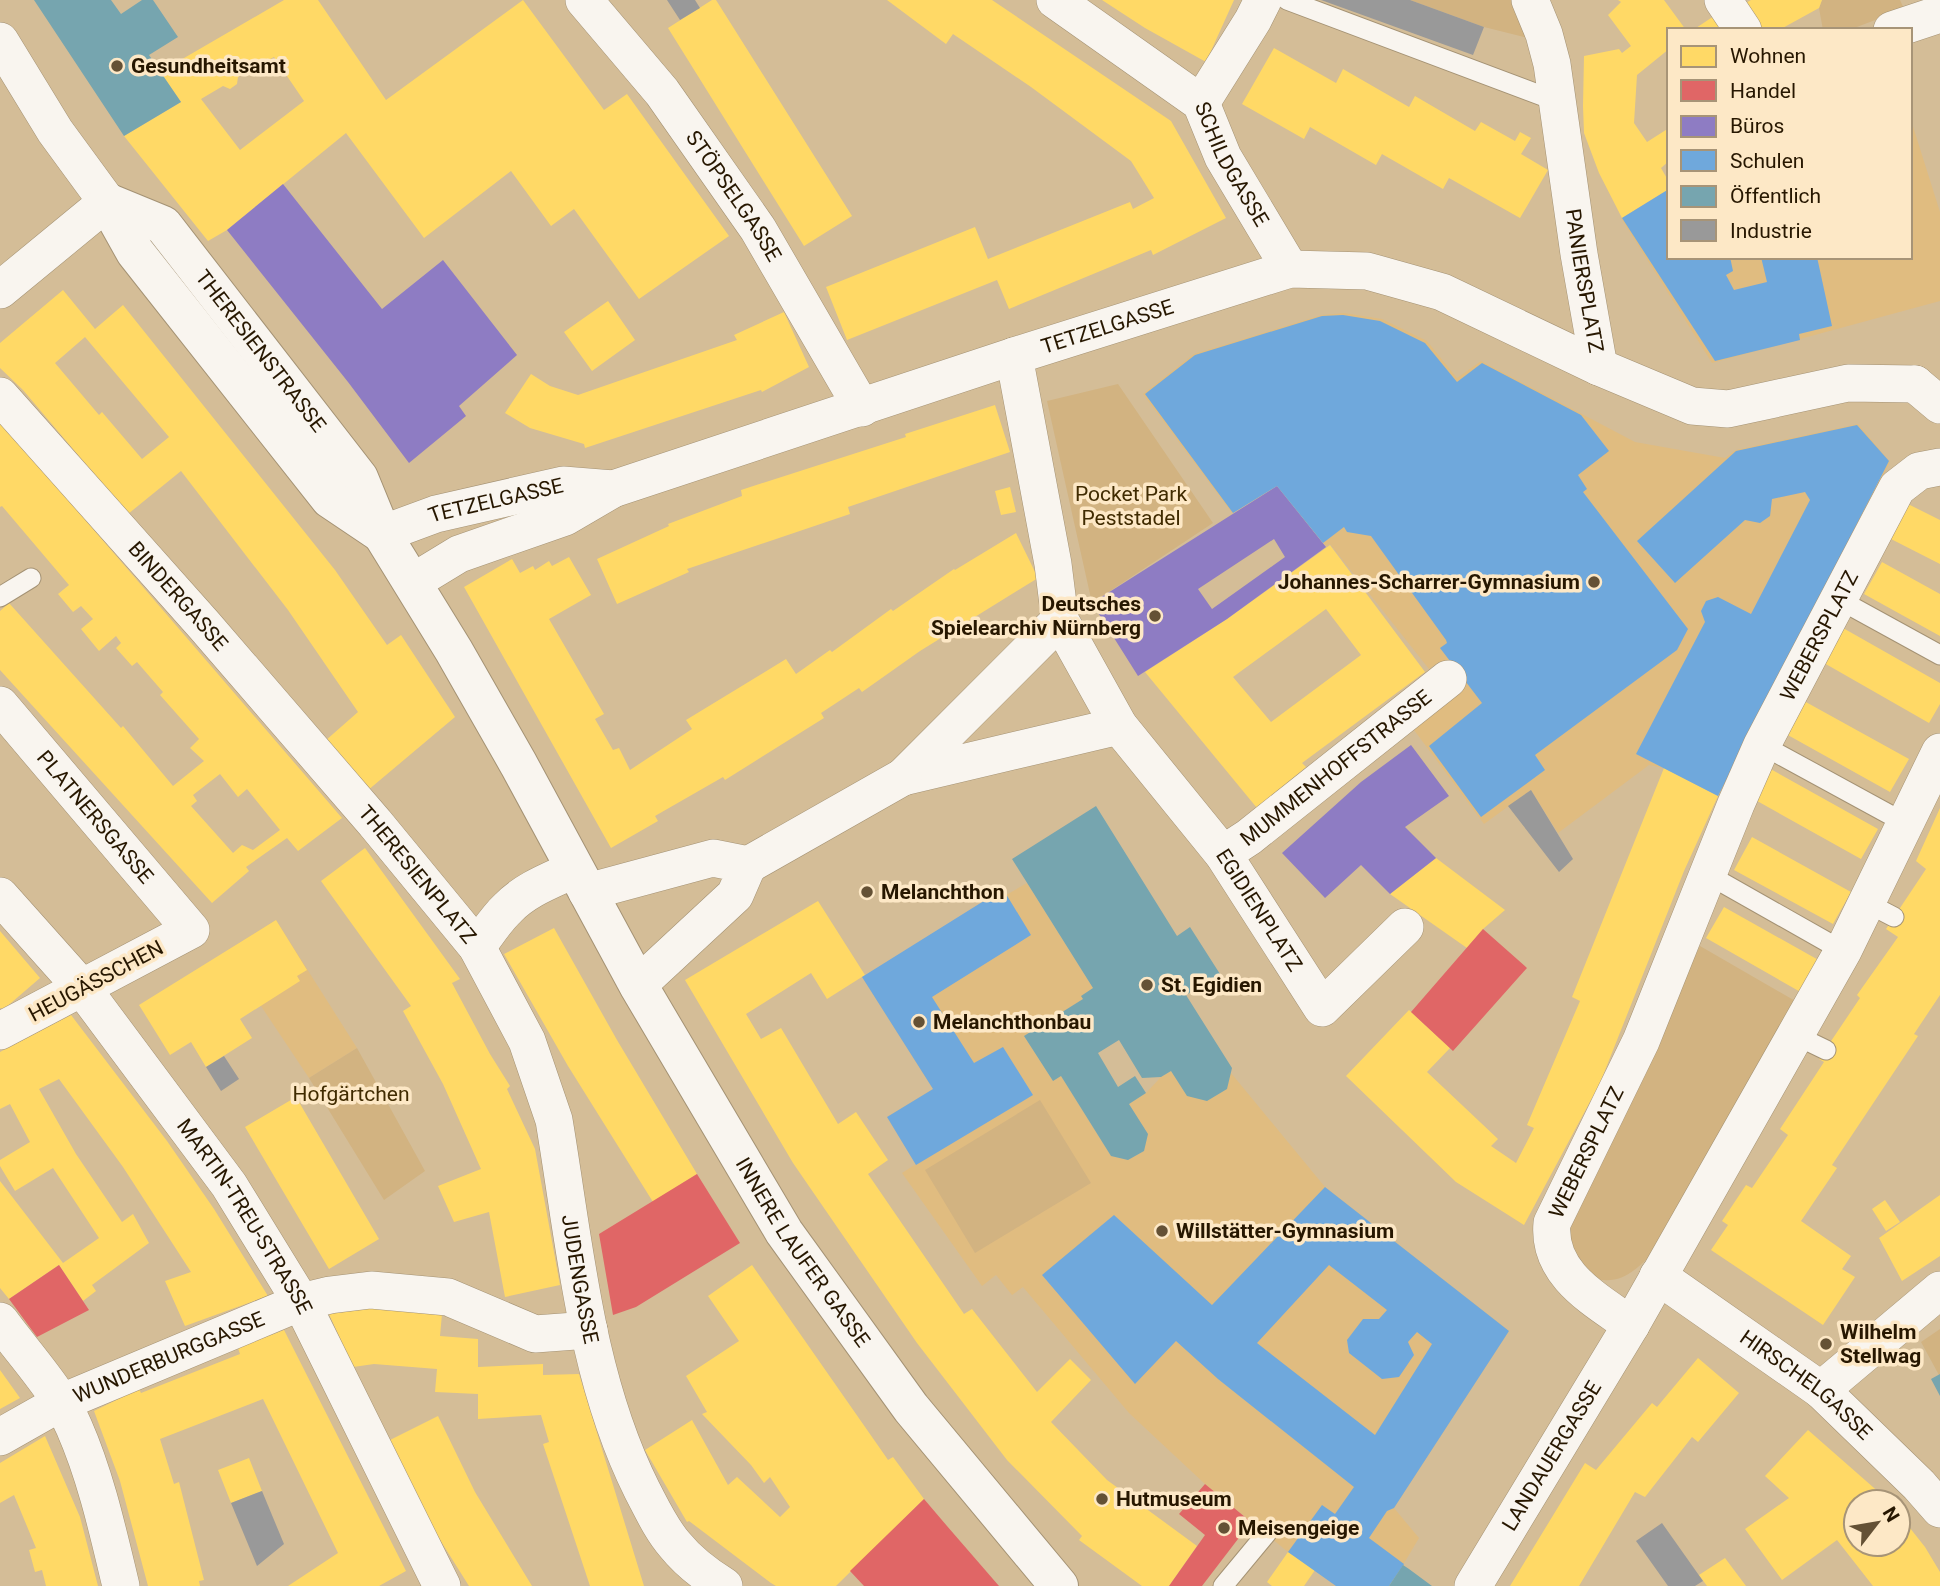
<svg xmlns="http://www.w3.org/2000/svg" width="1940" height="1586" viewBox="0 0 1940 1586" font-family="Roboto,sans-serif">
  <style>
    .built { fill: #e0bc80 }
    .green { fill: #d2b381 }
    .homes { fill: #ffd966; fill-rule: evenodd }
    .shops { fill: #e06666 }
    .offices { fill: #8e7cc3; fill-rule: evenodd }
    .schools { fill: #6fa8dc; fill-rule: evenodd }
    .public { fill: #76a5af }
    .industry { fill: #999 }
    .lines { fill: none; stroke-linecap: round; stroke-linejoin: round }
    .lane-casing { stroke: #a49274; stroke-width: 21 }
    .street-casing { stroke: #a49274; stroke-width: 38 }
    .secondary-casing { stroke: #a49274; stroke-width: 40 }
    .lane { stroke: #f9f5ef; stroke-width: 19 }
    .street { stroke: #f9f5ef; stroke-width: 37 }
    .secondary { stroke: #f9f5ef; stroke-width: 38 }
    .poi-dot { fill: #645135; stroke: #fde8c6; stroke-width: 2.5 }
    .labels { text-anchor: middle; stroke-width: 7; stroke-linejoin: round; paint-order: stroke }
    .poi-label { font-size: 21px; font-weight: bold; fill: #271700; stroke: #fde8c6; text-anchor: start }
    .street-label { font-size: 21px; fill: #271700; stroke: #fde8c6 }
    .park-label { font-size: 21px; fill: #402b01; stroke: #fde8c6 }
  </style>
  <rect width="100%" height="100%" fill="#d4bd97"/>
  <path class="built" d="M1910,117L1940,212V301L1712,363L1621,218L1669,190V257H1910Z
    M1344,313L1382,319L1427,341L1457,378L1481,361L1635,442L1725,458L1736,450L1858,424L1890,462L1810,618L1664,768L1649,765L1558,833L1531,790L1484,824L1411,726L1458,689L1439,662L1429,669L1330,544L1326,546L1276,484L1232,513L1143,394L1194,354L1322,315Z
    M1027,883L1093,988L1083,999L1024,1036L1053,1081L1061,1076L1111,1156L1128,1160L1144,1151L1148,1134L1129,1104L1146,1093L1161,1077L1171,1071L1187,1095L1207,1101L1231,1073L1325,1187L1509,1331L1394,1508L1419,1538L1403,1565L1288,1552L1205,1484L1129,1413L1023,1287L1012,1295L996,1275L982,1286L902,1173L916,1164L887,1117L933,1089L862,977Z
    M276,920L357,1048L309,1078L225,952Z"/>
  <path class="green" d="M1410,0H1511L1528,38L1484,27Z
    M1822,0H1900L1904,9L1849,30H1823L1819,8Z
    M1118,384L1213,523L1092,603L1047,401Z
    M1700,946L1797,1002L1650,1256C1630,1275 1619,1285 1590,1278L1577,1263L1566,1228Z
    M357,1048L425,1171L384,1200L309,1078Z
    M1040,1100L1091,1183L975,1253L925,1170Z
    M1940,1329V1374L1939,1375L1921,1342Z"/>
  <path class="homes" d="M284,0H318L386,100L523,0L604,110L627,94L729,236L639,299L574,209L551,226L511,171L424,238L346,133L227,230L208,241L124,136L181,102L160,72ZM274,57L304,101L240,150L201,99L223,86L230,89L237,84L238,77Z
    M712,0H716L852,216L804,246L668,28Z
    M887,0H992L1171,121L1226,218L1153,255L1151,250L1009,309L997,280L847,340L826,287L975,227L988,259L1130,202L1133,209L1154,198L1131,161L1031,87L953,34L946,44Z
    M1102,0H1234L1206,62L1145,28Z
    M1618,0H1664L1686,30H1669V49L1637,75L1634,123L1647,142L1669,128V161L1661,168L1669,182V189L1622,218L1599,173L1584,133L1583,106L1584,56L1619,49L1622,53L1631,46L1608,15L1621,2Z
    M1751,0H1822L1819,8L1779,30H1756L1742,5Z
    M1714,16L1722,30H1693Z
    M1274,48L1336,83L1343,69L1409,107L1415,96L1475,131L1481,122L1515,141L1520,132L1531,138L1521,154L1548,170L1520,218L1449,178L1443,189L1382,154L1376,165L1310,127L1304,139L1242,104Z
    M63,290L95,329L123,305L335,570L387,645L401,635L455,717L367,791L325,741L358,712L288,610L181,471L128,514L23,390L0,368V343ZM85,337L169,437L142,459L102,412L99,415L55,363Z
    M608,301L635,340L592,371L564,332Z
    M784,312L809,367L762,392L761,390L585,448L584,444L530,428L505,413L531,374L550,386L578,395L737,340L734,335Z
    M995,405L1010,452L848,507L850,514L687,569L689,572L617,604L597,559L669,526L668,524L742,496L741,490L906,437L905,434Z
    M0,421L342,818L298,851L287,838L246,867L249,871L212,903L0,670V611L9,603L121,728L123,726L173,786L204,761L190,748L199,739L160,695L163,692L137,662L132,666L116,648L121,643L116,636L99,651L81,629L93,619L81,606L73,612L58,594L69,585L2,506L0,507ZM220,774L238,797L247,789L280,830L253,850L242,845L233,853L191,806L197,801L193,795Z
    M1010,487L1016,512L1001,515L995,491Z
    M1908,504L1940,520V564L1891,539Z
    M1016,533L1038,578L920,651L862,692L859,688L821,713L824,718L725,780L723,777L655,816L658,821L611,848L464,587L512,559L520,573L533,566L535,570L549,561L552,566L569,557L591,595L549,619L604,714L595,719L613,750L619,748L630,770L692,729L686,720L786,659L796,674L830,650L832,652L891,609L893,611L954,569L955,570Z
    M1330,545L1425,672L1302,763L1306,767L1257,808L1145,672L1227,619ZM1326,609L1361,655L1271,722L1233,677Z
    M1882,562L1940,594V636L1864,594Z
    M1843,628L1940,683V704L1929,723L1824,663Z
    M1804,701L1909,759L1890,792L1786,734Z
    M1767,767L1878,829L1861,859L1750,797Z
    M1664,768L1718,796L1684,871L1600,1083L1524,1225L1456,1182L1346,1076L1409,1010L1450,1048L1427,1072L1498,1139L1491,1146L1516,1163L1534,1128L1527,1125L1580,1001L1572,997Z
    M1940,808V995L1914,1034L1918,1036L1832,1165L1837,1168L1801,1221L1851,1256L1842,1269L1855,1277L1823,1325L1711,1250L1728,1225L1722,1221L1746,1185L1752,1188L1788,1135L1780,1129L1824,1062L1819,1059L1860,998L1857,995L1898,937L1886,929L1926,869L1916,861Z
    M1752,837L1851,892L1833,924L1734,870Z
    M365,848L460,979L452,983L490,1054L510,1086L507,1089L535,1149L560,1285L505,1297L489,1212L454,1222L438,1186L481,1169L443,1084L403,1011L411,1006L321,881Z
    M1436,858L1505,910L1483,929L1467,948L1390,894Z
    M818,901L865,975L827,999L811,973L746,1014L761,1039L781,1028L838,1124L856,1112L888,1160L868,1174L964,1314L972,1309L1037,1392L1070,1359L1091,1380L1051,1422L1107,1480L1197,1546L1169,1586H1142L1079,1540L1082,1536L1007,1460L917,1343L793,1163L685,980Z
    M1724,907L1822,962L1804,994L1706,938Z
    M276,920L307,970L297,976L300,981L240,1019L252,1038L206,1067L191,1042L170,1055L139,1005Z
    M554,928L617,1040L697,1174L653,1202L568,1066L504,954Z
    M0,931L40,978L4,1009L0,1008Z
    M71,1015L167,1141L214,1209L268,1296L185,1326L165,1281L191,1272L123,1167L59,1079L39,1089L76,1154L122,1222L133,1214L149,1243L92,1285L96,1291L83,1301L59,1265L9,1299L0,1288V1181L63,1263L99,1238L53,1168L15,1191L0,1166V1160L30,1142L10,1104L0,1109V1052Z
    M296,1097L379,1239L329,1269L245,1127Z
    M1940,1195V1256L1902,1281L1879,1238Z
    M1885,1200L1900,1222L1886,1231L1872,1209Z
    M752,1265L886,1457L888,1460L893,1457L924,1499L836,1586H776L771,1583L689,1521L687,1522L645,1450L692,1420L728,1485L737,1477L780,1517L790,1507L770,1477L764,1483L751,1465L702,1414L707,1412L686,1376L739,1341L708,1296Z
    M375,1308L442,1314L440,1336L478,1339V1367L543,1364V1375L579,1374L644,1586H590L543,1444L549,1442L541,1415L478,1419V1394L435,1392L437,1369L374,1364L353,1367L329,1314Z
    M284,1330L406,1571L379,1586H288L338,1553L263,1399L160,1439L174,1484L179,1482L204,1580L199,1581L200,1586H148L120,1481L94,1411L139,1389L141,1393L240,1354L238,1348Z
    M1698,1358L1739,1393L1698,1442L1692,1437L1645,1497L1635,1492L1579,1586H1510L1585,1463L1596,1470L1652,1403L1657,1407Z
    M0,1370L20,1398L0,1409Z
    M438,1416L475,1492L532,1586H469L425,1516L388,1441Z
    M1808,1430L1890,1502H1856V1544H1898V1513L1925,1547L1940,1572V1586H1873L1837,1540L1782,1580L1745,1529L1789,1498L1765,1476Z
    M45,1436L80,1517L98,1586H46L42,1570L35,1572L29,1550L36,1548L14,1495L0,1503V1463Z
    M249,1458L262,1491L231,1503L218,1470Z
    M1288,1552L1315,1570L1304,1586H1272L1267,1582Z
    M1725,1558L1746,1586H1707L1699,1575Z"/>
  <path class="shops" d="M1483,929L1527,968L1453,1051L1411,1012Z
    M697,1174L740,1243L636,1307L613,1315L599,1234Z
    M59,1265L89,1310L37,1337L9,1299Z
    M1205,1484L1251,1522L1202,1586H1169L1205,1535L1179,1514Z
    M924,1499L947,1526L999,1586H864L850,1571Z"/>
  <path class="offices" d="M283,184L382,309L443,260L517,355L459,406L466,416L409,463L348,382L227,230Z
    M1277,486L1326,547L1227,619L1138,676L1092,603ZM1274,539L1285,557L1212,609L1198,589Z
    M1411,745L1449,796L1405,827L1436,858L1390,894L1361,865L1325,898L1282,853L1361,782Z"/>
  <path class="schools" d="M1669,189V257H1730L1733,271L1726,275L1734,290L1767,282L1761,257H1817L1832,326L1799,334L1800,340L1715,361L1622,218Z
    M1343,315L1380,321L1425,343L1457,382L1482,363L1581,415L1609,451L1578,475L1587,489L1583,492L1688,629L1677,650L1535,755L1545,770L1481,817L1429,746L1482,703L1440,648L1447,643L1446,640L1371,536L1347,532L1344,527L1323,543L1277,486L1233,513L1145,394L1195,355L1322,316Z
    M1857,425L1889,461L1718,796L1636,754L1705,622L1701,611L1706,601L1718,597L1751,614L1810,500L1805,492L1772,499L1770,516L1760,523L1745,520L1675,583L1637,541L1736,451Z
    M1003,889L1031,935L932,997L974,1063L1003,1047L1033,1095L916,1165L887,1117L933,1089L862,977Z
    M1325,1187L1509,1331L1394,1508L1387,1511L1369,1538L1404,1564L1389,1586H1336L1288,1552L1322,1505L1335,1514L1354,1487L1218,1379L1176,1341L1135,1384L1042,1275L1114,1215L1212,1305ZM1329,1265L1387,1310L1379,1319H1363L1347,1340L1349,1353L1382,1379L1399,1377L1414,1355L1408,1342L1417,1332L1432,1344L1375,1435L1257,1343Z"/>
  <path class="public" d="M34,0H111L121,14L142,0H153L178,37L149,55L181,102L124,136Z
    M1096,806L1177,936L1190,927L1220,974L1186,995L1232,1068L1227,1089L1207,1101L1187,1096L1171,1071L1161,1077L1142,1078L1119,1040L1098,1053L1118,1087L1135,1076L1146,1093L1129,1104L1148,1134L1144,1151L1128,1160L1111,1156L1061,1076L1053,1081L1024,1036L1083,999L1081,996L1093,988L1012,859Z
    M1940,1374V1396L1931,1379Z
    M1403,1565L1409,1569L1432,1586H1389Z"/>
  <path class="industry" d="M667,0H695L700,8L680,20Z
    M1321,0H1410L1484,27L1473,55Z
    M1531,790L1573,859L1559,872L1508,806Z
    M224,1056L239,1079L221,1091L206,1067Z
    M262,1491L284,1544L257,1566L231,1503Z
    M1662,1523L1703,1581L1695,1586H1668L1636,1541Z"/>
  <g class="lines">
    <defs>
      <path id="lane" d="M1287,0L1556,101
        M0,597L31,578
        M1838,599L1940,655
        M1762,745L1905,823
        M1707,874L1843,951
        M1867,903L1894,917
        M1795,1035L1826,1050
        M1223,1586L1267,1533"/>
      <g id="street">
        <path id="s1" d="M584,0L662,92L758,229L862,408"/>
        <path id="s2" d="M1055,0L1201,103L1223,157L1290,269"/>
        <path id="s3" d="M1530,0L1544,34L1552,64L1579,254L1599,367"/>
        <path d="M1723,0L1743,30"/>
        <path d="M1892,30L1940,14"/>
        <path d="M0,41L55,131L107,202L0,290"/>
        <path d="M1201,103L1253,20L1263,0"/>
        <path id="s4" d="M1014,356L1053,564L1060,620L1119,726L1223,854L1322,1008L1405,927"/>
        <path d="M1915,384L1940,405"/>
        <path id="s5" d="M0,396L204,625L375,823L477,947L527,1041L554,1120C575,1245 585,1376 642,1490C652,1509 661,1529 675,1545C688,1561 706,1575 724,1586"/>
        <path id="s6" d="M382,534L436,514L563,485L613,489"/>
        <path id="s7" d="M413,582L459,554L565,517L613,489L1014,356L1290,269L1367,271L1442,292L1599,367L1692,406L1728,409L1848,383L1915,384"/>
        <path d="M1060,620L903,777L1119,726"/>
        <path id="s8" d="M0,705L191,930L0,1031"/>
        <path id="s9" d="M1223,854L1249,837L1448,679"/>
        <path d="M748,865L903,777"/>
        <path d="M587,892L713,858L748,865L735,895L638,985"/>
        <path id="s10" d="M0,896L83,989L229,1185L301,1302L442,1586"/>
        <path d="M477,947C487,934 496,919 508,908C526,889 552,880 575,869"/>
        <path id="s11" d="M1658,1276L1821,1390L1919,1485L1940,1509"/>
        <path d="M0,1321C24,1354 58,1390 74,1427C96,1477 108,1532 121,1586"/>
        <path id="s12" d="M1631,1325C1595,1299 1547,1274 1552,1223L1641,1041L1736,804L1762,745L1897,488L1919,471L1940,467"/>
        <path d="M1821,1390L1940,1290"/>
        <path id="s13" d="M0,1437L60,1403L301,1302L330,1295L371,1290L448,1297L535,1334L589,1330"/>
        <path id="s14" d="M1473,1586L1631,1325L1843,951L1940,752"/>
      </g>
      <g id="secondary">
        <path id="s15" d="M107,202L163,225L359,478L382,534L454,651L519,765L638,985L784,1232L911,1408L1059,1586"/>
        <path d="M107,202L135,252L330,499L382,534"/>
      </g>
    </defs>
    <use href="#lane" class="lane-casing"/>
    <use href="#street" class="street-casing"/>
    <use href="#secondary" class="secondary-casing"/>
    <use href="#lane" class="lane"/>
    <use href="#street" class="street"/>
    <use href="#secondary" class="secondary"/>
  </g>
  <g class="poi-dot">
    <circle cx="117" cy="66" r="7"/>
    <circle cx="1594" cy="582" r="7"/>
    <circle cx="1155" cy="616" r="7"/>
    <circle cx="867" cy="892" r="7"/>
    <circle cx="1147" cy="985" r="7"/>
    <circle cx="919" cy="1022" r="7"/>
    <circle cx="1162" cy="1231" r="7"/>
    <circle cx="1826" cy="1344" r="7"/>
    <circle cx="1102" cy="1499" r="7"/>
    <circle cx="1224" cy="1528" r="7"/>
  </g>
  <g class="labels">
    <g class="poi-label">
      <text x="131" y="73">Gesundheitsamt</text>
      <text x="1580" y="589" text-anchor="end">Johannes-Scharrer-Gymnasium</text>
      <text x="1141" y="611" text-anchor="end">Deutsches<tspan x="1141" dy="24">Spielearchiv Nürnberg</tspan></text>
      <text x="881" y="899">Melanchthon</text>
      <text x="1161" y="992">St. Egidien</text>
      <text x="933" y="1029">Melanchthonbau</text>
      <text x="1176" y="1238">Willstätter-Gymnasium</text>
      <text x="1840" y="1339">Wilhelm<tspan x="1840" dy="24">Stellwag</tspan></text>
      <text x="1116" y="1506">Hutmuseum</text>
      <text x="1238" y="1535">Meisengeige</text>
    </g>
    <g class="street-label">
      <text dy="7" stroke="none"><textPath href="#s2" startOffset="247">SCHILDGASSE</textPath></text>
      <text dy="7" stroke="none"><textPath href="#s1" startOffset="247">STÖPSELGASSE</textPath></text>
      <text dy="7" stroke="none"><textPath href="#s3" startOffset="287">PANIERSPLATZ</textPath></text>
      <text dy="7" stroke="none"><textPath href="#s7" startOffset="742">TETZELGASSE</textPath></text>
      <text dy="7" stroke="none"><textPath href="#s15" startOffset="220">THERESIENSTRASSE</textPath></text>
      <text dy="7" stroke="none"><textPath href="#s6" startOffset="119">TETZELGASSE</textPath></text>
      <text dy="7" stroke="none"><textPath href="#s5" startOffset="268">BINDERGASSE</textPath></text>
      <text dy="7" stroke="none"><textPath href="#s12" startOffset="782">WEBERSPLATZ</textPath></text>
      <text dy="7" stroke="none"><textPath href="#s9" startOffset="142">MUMMENHOFFSTRASSE</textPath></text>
      <text dy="7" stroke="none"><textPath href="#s8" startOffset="147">PLATNERSGASSE</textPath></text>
      <text dy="7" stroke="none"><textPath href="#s5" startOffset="635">THERESIENPLATZ</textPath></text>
      <text dy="7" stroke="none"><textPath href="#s4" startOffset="621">EGIDIENPLATZ</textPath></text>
      <text transform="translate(96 981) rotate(-28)" y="7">HEUGÄSSCHEN</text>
      <text dy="7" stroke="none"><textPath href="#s12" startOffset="215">WEBERSPLATZ</textPath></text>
      <text dy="7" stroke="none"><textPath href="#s10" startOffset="404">MARTIN-TREU-STRASSE</textPath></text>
      <text dy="7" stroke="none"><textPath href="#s15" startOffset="1274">INNERE LAUFER GASSE</textPath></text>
      <text dy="7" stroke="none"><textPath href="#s5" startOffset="1080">JUDENGASSE</textPath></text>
      <text dy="7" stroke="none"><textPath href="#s13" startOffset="187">WUNDERBURGGASSE</textPath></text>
      <text dy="7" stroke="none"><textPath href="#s11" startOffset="184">HIRSCHELGASSE</textPath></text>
      <text dy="7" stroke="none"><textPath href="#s14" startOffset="152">LANDAUERGASSE</textPath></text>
    </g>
    <g class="park-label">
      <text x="1131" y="501">Pocket Park<tspan x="1131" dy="24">Peststadel</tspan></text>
      <text x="351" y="1101">Hofgärtchen</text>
    </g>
  </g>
  <rect x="1667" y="28" width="245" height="231" fill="#fde8c6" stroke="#a79477" stroke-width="2"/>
  <rect x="1681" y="46" width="35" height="21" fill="#ffd966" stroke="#a79477" stroke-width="2"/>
  <text x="1730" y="63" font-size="21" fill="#271700">Wohnen</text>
  <rect x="1681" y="80" width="35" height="21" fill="#e06666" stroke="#a79477" stroke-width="2"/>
  <text x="1730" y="98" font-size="21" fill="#271700">Handel</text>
  <rect x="1681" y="116" width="35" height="21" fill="#8e7cc3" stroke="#a79477" stroke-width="2"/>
  <text x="1730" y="133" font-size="21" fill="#271700">Büros</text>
  <rect x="1681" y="150" width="35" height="21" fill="#6fa8dc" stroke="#a79477" stroke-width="2"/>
  <text x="1730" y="168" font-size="21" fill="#271700">Schulen</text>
  <rect x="1681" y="186" width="35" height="21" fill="#76a5af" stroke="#a79477" stroke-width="2"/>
  <text x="1730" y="203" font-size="21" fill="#271700">Öffentlich</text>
  <rect x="1681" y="220" width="35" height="21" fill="#999999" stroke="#a79477" stroke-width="2"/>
  <text x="1730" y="238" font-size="21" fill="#271700">Industrie</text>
  <g transform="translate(1877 1523) rotate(59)"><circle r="33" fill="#fde8c6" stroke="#a79477" stroke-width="2"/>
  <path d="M0-5L12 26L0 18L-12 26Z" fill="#645135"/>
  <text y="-10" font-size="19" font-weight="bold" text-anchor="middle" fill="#271700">N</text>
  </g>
</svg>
